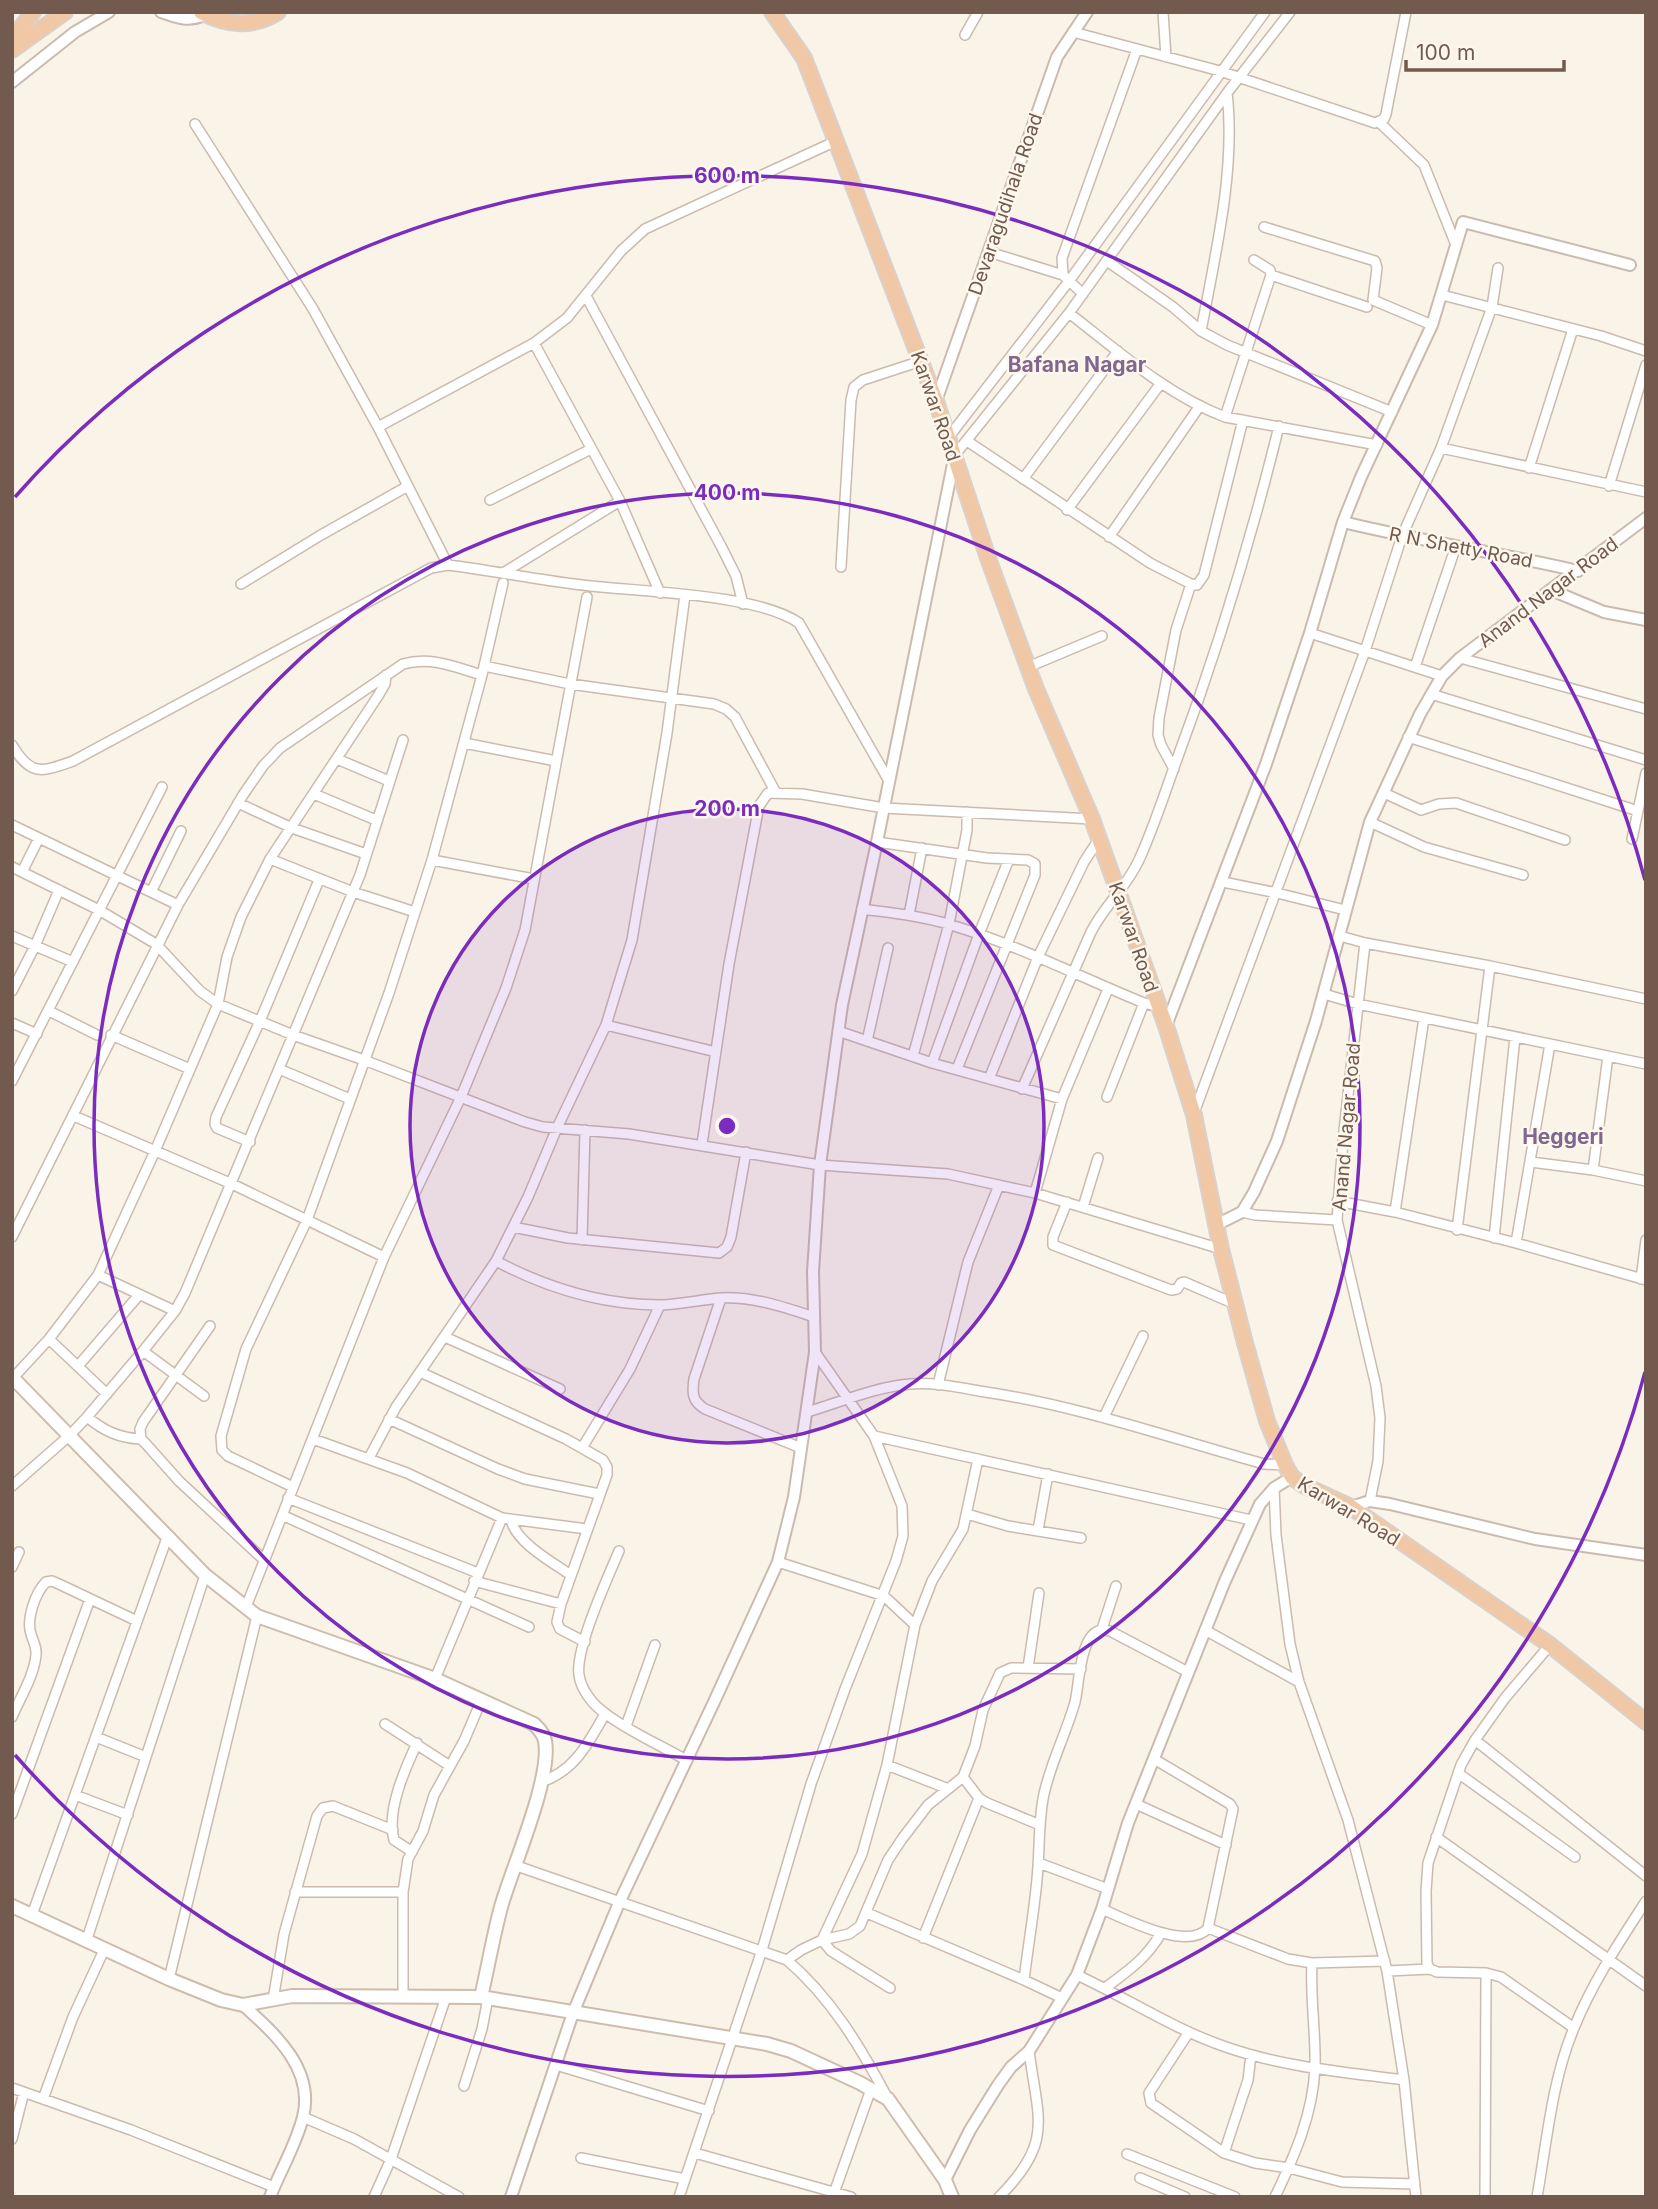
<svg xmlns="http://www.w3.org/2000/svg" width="1658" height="2209" viewBox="0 0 1658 2209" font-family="Inter,sans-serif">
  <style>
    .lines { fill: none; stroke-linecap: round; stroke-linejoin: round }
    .minor-casing { stroke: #cbbbae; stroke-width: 12 }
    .tertiary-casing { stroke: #cbbbae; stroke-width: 14 }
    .secondary-casing { stroke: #cebcac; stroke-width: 16 }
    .trunk-casing { stroke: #d8d1cd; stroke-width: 18 }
    .minor { stroke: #fff; stroke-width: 9 }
    .tertiary { stroke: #fff; stroke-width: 10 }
    .secondary { stroke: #fff; stroke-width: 12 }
    .trunk { stroke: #f1c8a5; stroke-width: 14 }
    .ring { fill: none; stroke: #7b2cbf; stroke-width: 3.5 }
    .labels { text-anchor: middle; stroke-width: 5; stroke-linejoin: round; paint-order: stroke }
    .street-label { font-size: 19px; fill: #725b4e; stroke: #fdf7ed }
    .neighbourhood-label { font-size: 21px; font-weight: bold; fill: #81668e; stroke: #fdf7ed }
    .centre { fill: #7b2cbf; stroke: #fdf7ed; stroke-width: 3.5 }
    .ring-label { font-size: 21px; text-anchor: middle; font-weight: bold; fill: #7b2cbf; stroke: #fdf7ed; stroke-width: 5; stroke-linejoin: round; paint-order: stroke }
  </style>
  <rect width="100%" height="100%" fill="#faf3e7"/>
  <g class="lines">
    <defs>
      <path id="minor" d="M1163,12L1166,57
        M1073,32L1220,71L1375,123L1384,119L1386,114L1406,12
        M965,35L978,12
        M1380,123L1424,165L1456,245
        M195,124L313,309L378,427L448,565
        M1264,227L1375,261L1377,268L1373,300L1432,325
        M989,252L1063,275
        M1107,261L1173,307L1201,331L1227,345L1392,412
        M1271,275L1367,307
        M1083,294L1063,275L1062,258L1137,49
        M1442,295L1601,336L1646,351
        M586,296L721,546L736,576L743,604
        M1069,313C1118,351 1167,395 1225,417L1377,445
        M1201,331C1215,256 1236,169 1227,93
        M534,343L620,501L660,593
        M1225,417L1271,275L1270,270L1254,260
        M378,427L534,343L567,318L621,251L645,229L836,141
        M948,438L1069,281L1265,12
        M967,441L1150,563L1191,584L1197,585L1204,575L1243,420
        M1441,448L1646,492
        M954,456L1069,313L1227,93L1290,12
        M1529,468L1573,329
        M1023,479L1118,351
        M1609,486L1646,365
        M490,500L591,449
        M1067,510L1161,383
        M1109,537L1199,407
        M841,567L851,400L854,387L863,380L921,361
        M503,573L620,501
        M241,584L321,535L408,486
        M1310,633L1442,676
        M1460,658L1646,709
        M484,666L570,684L714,704L726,709L735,717L775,791
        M1028,667L1102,636
        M1415,667L1456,546
        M1431,694L1646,760
        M1408,737L1638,811
        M464,743L556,761
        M12,745C31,777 42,772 73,761L431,568L448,565C496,571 543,581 591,586C643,592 758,594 799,623L889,781
        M337,759L389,781
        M1174,769L1161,745L1158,735L1159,718L1176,630L1191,584
        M1384,793L1421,810L1439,804L1456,803L1565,840
        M314,794L376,820
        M238,803L292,828L366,854
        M1370,822L1424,847L1523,875
        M12,825L178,905
        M1632,839L1646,773
        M877,842L987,858L1028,860L1035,864V875L957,1069
        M270,859L353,892L415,912
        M432,860L534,879
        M12,867L99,910L156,944L200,991L218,1004L293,1035L364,1060L525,1122L543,1127L629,1134L820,1165L948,1174L1035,1193L1221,1249
        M22,872L39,838
        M1223,882L1277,893L1345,910
        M151,892L181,831
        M862,909C892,913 922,916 951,925C1018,945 1080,977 1144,1003L1159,1007
        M909,915L922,848
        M12,936L73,962
        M1340,936L1365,943L1343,1140L1337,1220L1376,1386L1380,1418L1378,1461L1370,1501
        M1365,943L1490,966L1646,999
        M12,991L35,946L59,890
        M1324,994L1358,1004L1646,1064
        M49,1011L97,1035
        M12,1023L37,1034
        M606,1025L716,1052
        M838,1031L932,1063L1062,1099
        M111,1035L190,1069
        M867,1041L888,948
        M913,1056L949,924L967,830V812
        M932,1063L979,934L1009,859
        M279,1069L350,1099
        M989,1079L1038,957L1084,862L1099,839
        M12,1081L162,787
        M1022,1089L1091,932C1104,906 1125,889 1138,862C1153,830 1164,795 1176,762C1217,652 1251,540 1279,426
        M1107,1097L1144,1003
        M1194,1113L1365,651L1402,536L1441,448L1492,307L1498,268
        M74,1116L232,1184L384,1257
        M250,1142L217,1128L215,1124L216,1117L260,1021L319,880
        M702,1144L729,964L759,806L768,793L802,794L884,808L1092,819
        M1531,1162L1593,1170L1608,1056
        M1593,1170L1646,1181
        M1035,1193L1062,1099L1108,989
        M1337,1201L1395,1212L1516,1243L1646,1280
        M1067,1202L1053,1237V1245L1171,1290L1177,1289L1181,1283L1184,1282L1235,1304
        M1083,1207L1098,1158
        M1242,1212L1255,1215L1337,1220
        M1395,1212L1424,1018
        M513,1227L568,1238L719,1253L727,1247L731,1237L746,1152
        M1457,1230L1490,966
        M12,1237L178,905L243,795L263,766L280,748L403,664C431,656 455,667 482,675
        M1494,1238L1515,1037
        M582,1240L585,1130
        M1516,1243L1550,1044
        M496,1261C547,1288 603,1305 661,1305C681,1304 700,1300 720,1298C752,1296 784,1307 814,1317
        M98,1275L175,1311
        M1641,1279L1646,1240
        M721,1298L694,1379C692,1393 692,1401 705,1409L801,1448
        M210,1326L143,1422L140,1429L141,1439L146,1444L179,1481L263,1559
        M445,1337L560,1389
        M49,1339L107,1394
        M143,1351L204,1396
        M78,1366L139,1295
        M420,1372L566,1439L603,1460L607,1467V1475L561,1604L557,1622L560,1629L585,1642
        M13,1378L49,1339L98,1275L155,1151L218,1004L227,957L241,917L270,859L378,696L385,684L386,675
        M938,1385L968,1262L999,1185
        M807,1412C841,1402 875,1387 910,1384C933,1382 957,1387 979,1391C1077,1405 1170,1438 1264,1464L1285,1465
        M87,1417C104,1431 119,1438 141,1439
        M1104,1417L1143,1336
        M389,1419L498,1469L525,1479L599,1494
        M874,1436L1251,1520
        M313,1439L407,1473L502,1518L587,1529
        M582,1448L630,1369L660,1305
        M369,1458L396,1407L496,1261L528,1197L557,1128L606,1025L632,940L667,733L685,595
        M12,1486L70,1435L87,1417L143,1351L175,1311L185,1293L360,875L403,740
        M293,1487L228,1456L222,1450L221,1436L246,1349L307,1220L389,993L432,860L482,675L503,583
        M1274,1488L1276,1535L1290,1644L1299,1682L1348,1820L1387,1971L1404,2080L1416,2197
        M288,1498L478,1573
        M967,1514L1008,1526L1081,1538
        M282,1515L529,1627
        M511,1519C514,1541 553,1563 571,1575
        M1038,1530L1048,1474
        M619,1551C608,1577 575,1649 579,1675C581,1690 593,1705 606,1714C630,1732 660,1745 686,1760
        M778,1562L884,1596L915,1625
        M12,1567L19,1552
        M474,1581L561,1604
        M246,1607L384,1257L461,1097L506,988L525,930L587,597
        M1102,1629L1116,1586
        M1205,1630L1299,1682
        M1550,1645L1505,1698L1475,1740L1461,1765L1428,1863L1426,1891L1427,1964L1430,1969L1437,1972L1486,1973L1501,1977L1574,2028
        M1028,1668L1039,1593
        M435,1679L502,1518
        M12,1717C20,1698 34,1676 36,1655C37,1646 33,1642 31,1634C26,1620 35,1593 46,1582L52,1581L61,1585L137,1621
        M385,1724L450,1766
        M626,1726L655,1645
        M96,1737L146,1757
        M1475,1740L1646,1876
        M887,1765L946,1788
        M1458,1773L1575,1857
        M963,1777L979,1798L987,1803L1040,1825
        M541,1782C575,1771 588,1743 605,1714
        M75,1795L128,1815
        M1136,1804L1226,1845
        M12,1814L90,1599
        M1436,1837L1646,1986
        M411,1851L394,1840C386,1811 405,1769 417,1743
        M1039,1863L1108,1889
        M514,1865L787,1960C831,1998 860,2046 887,2097
        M295,1892H403
        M1102,1909C1125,1919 1189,1952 1208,1928L1233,1809L1230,1804L1154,1759
        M867,1913L1024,1980L1062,1998
        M32,1915L168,1535
        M1208,1928L1288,1959L1312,1963L1385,1961
        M923,1938L979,1798
        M86,1942L205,1575
        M787,1960L801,1950L822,1940L849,1934L860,1926L888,1860L902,1839L928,1805L963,1777L975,1746L983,1710L1000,1673L1011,1668L1081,1669
        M1387,1971L1430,1969
        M1077,1975C1127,1998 1173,2029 1226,2047C1283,2067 1344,2072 1404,2080
        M169,1979L257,1616
        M1024,1980C1028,1946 1034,1913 1037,1879C1040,1851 1038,1821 1044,1794C1051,1762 1066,1734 1075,1702C1080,1683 1079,1622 1110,1631L1188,1672
        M890,1988L831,1951L822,1940L862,1854L887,1765L915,1625L932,1581L963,1529L978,1459
        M1105,1988C1128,1971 1147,1958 1161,1933
        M403,1997V1892L408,1859L423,1831L434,1795L464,1741L482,1699
        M273,2000L284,1934L317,1816L323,1808L333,1806L393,1830
        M1189,2032L1149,2093L1151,2103L1224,2153L1255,2163L1289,2168L1342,2182L1415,2184
        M556,2065L709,2111
        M464,2086L482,2029L488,1998
        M12,2088L131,2130L274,2187
        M43,2099L73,2017L104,1950
        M303,2117L354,2139L459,2197
        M12,2139L24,2092
        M695,2153L851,2197
        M1224,2153L1248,2080L1251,2055
        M1127,2154L1235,2197
        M581,2158L685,2179
        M1140,2178L1185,2197
        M833,2196L871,2089
        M374,2197L391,2159L446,1997
        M679,2197L762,1950L811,1784L845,1689L896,1561L903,1536L902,1506L874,1436L815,1352
        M999,2197C1054,2142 1038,2120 1029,2051
        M1275,2197C1295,2155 1313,2114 1315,2067C1316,2033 1310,1998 1312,1963
        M1485,2197L1486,1973
        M1537,2197C1547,2141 1552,2080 1574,2028C1592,1983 1620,1941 1646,1901"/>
      <path id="tertiary" d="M161,12C178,18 188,22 205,15
        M12,82L75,32L109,12
        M936,401L1057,57L1087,12
        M1343,522C1421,541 1500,553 1578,571
        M1551,590L1604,612L1646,620
        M1166,1026L1266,764L1310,633L1343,522L1361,477L1432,325L1463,222L1630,265
        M1216,1225L1242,1212L1254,1192L1277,1141L1316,1021L1370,822L1420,714L1442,676L1460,658L1646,518
        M1351,1507L1370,1501L1390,1504L1535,1539L1646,1555
        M243,2005C275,2034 315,2069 303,2117C296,2145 280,2171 270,2197
        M945,2180L970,2130L998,2085L1011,2067L1029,2051L1077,1975L1102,1909L1128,1823L1225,1581L1260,1504L1274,1488L1292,1477
        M511,2197L573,2013L619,1903L714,1702L778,1562L794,1497L815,1352L813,1272L820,1165L842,1005L877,842L954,459"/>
      <path id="secondary" d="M12,1377L205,1575L257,1616L435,1679L534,1724C539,1729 544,1734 545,1741C552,1778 512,1868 501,1907C493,1937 488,1967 481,1997
        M12,1906L169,1979L221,2000L243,2005L292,1996L481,1997L767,2044L791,2051L860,2083L888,2099L945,2180L952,2197"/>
      <path id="trunk" d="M201,12C228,26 252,28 278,12
        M772,12L804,58L936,401L989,561L1036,689L1092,819L1166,1026L1194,1115L1221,1249L1245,1343L1267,1421L1285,1465L1292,1477L1303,1485L1351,1507L1550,1645L1646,1722
        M12,39L33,12
        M12,50L65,12"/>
    </defs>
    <use href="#minor" class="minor-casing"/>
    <use href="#tertiary" class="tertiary-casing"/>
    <use href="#secondary" class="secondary-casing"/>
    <use href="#trunk" class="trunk-casing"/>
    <use href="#minor" class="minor"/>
    <use href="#tertiary" class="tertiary"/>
    <use href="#secondary" class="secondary"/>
    <use href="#trunk" class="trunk"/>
  </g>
  <circle cx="727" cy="1126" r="317" fill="#7b2cbf" fill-opacity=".12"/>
  <g class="ring">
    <circle cx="727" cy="1126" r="317"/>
    <circle cx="727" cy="1126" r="633"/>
    <path d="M1645 1372A950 950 0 0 1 15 1755M15 497A950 950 0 0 1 1645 880"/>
  </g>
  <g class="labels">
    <g class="street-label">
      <text transform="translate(1005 204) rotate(-71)" y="7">Devaragudihala Road</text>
      <text transform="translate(936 406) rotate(71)" y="7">Karwar Road</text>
      <text transform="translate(1461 547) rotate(11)" y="7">R N Shetty Road</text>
      <text transform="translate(1548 592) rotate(-37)" y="7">Anand Nagar Road</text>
      <text transform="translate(1134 937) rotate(71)" y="7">Karwar Road</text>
      <text transform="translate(1346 1127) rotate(-85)" y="7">Anand Nagar Road</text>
      <text transform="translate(1349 1511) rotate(31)" y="7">Karwar Road</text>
    </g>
    <g class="neighbourhood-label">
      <text x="1077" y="372">Bafana Nagar</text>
      <text x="1563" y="1144">Heggeri</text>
    </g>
  </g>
  <circle cx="727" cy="1126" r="10" class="centre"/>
  <g class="ring-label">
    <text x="727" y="183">600 m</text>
    <text x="727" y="500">400 m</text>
    <text x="727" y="816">200 m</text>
  </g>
  <rect width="1658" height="2209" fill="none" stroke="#725b4e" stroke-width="28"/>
  <path d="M1406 60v10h158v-10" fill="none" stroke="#725b4e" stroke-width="3.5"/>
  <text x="1416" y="60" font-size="21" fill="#725b4e" stroke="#fdf7ed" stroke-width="5" paint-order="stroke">100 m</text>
</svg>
